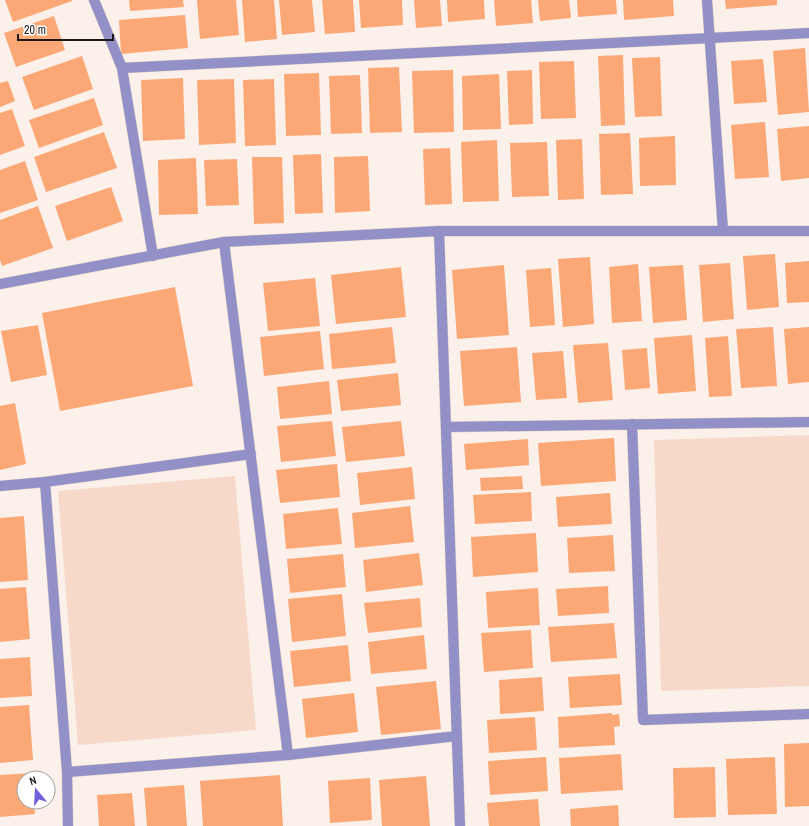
<svg xmlns="http://www.w3.org/2000/svg" width="809" height="826" viewBox="0 0 809 826" font-family="'Archivo Narrow',sans-serif">
  <style>
    .green { fill: #f7d9c9 }
    .building { fill: #fba876 }
    .lines { fill: none; stroke-linecap: round; stroke-linejoin: round }
    .street-casing { stroke: #d7cdc8; stroke-width: 11 }
    .street { stroke: #9290c7; stroke-width: 10 }
  </style>
  <rect width="100%" height="100%" fill="#fbf0ea"/>
  <path class="green" d="M809,435V686L661,691L654,440Z
    M235,476L256,730L78,745L58,491Z"/>
  <path class="building" d="M5,0H72V1L13,22Z
    M129,0H183L184,7L130,11Z
    M197,0H236L239,35L200,39Z
    M242,0H274L277,39L245,42Z
    M279,0H312L315,32L282,35Z
    M322,0H353L355,32L325,34Z
    M359,0H402L403,25L361,28Z
    M414,0H440L442,26L416,28Z
    M447,0H484L485,19L448,22Z
    M494,0H531L533,23L496,26Z
    M538,0H569L571,18L540,21Z
    M577,0H616L617,14L578,17Z
    M623,0H673L674,16L624,20Z
    M725,0H777V5L726,9Z
    M185,15L188,48L121,54L119,20Z
    M54,16L65,50L16,67L4,33Z
    M805,48L809,112L778,115L773,51Z
    M623,55L625,125L601,126L598,56Z
    M82,56L93,89L34,110L22,77Z
    M660,57L662,116L635,117L632,58Z
    M763,59L767,102L734,104L731,61Z
    M574,61L576,118L541,119L539,62Z
    M399,67L402,132L370,133L368,68Z
    M453,70L454,132L414,133L412,71Z
    M532,70L533,124L509,125L507,71Z
    M319,73L321,135L286,136L284,74Z
    M499,74L501,129L463,130L462,76Z
    M360,75L362,133L331,134L329,76Z
    M183,78L185,139L143,141L141,80Z
    M234,79L236,143L199,145L197,80Z
    M274,79L276,145L245,146L243,80Z
    M8,81L15,101L0,107V83Z
    M94,98L103,125L39,148L29,120Z
    M12,109L25,146L0,155V113Z
    M765,122L769,177L735,179L731,125Z
    M809,126V178L781,181L777,129Z
    M104,132L117,168L46,192L34,157Z
    M630,133L633,194L601,195L599,134Z
    M675,136L676,185L640,186L639,138Z
    M582,139L584,199L558,200L556,140Z
    M497,140L499,201L463,202L461,142Z
    M547,142L549,196L512,197L510,143Z
    M450,148L452,204L425,205L423,149Z
    M321,154L323,213L295,214L293,155Z
    M368,156L370,211L335,213L334,157Z
    M252,157H282L284,223L254,224Z
    M196,158L198,214L159,215L158,160Z
    M237,159L239,205L206,206L204,160Z
    M25,161L38,200L0,213V170Z
    M111,187L123,221L67,241L55,206Z
    M38,206L53,248L2,266L0,260V220Z
    M775,254L779,307L747,310L743,256Z
    M590,257L594,324L563,327L558,259Z
    M809,261V302L787,303L785,263Z
    M730,263L734,319L703,322L699,265Z
    M638,264L642,321L612,323L609,267Z
    M504,265L509,335L457,339L452,270Z
    M683,265L687,320L653,323L649,267Z
    M401,267L406,317L336,324L331,275Z
    M551,268L555,325L530,327L526,270Z
    M315,278L320,326L268,331L263,283Z
    M175,287L193,386L60,411L42,313Z
    M38,325L47,375L11,382L1,331Z
    M392,327L396,363L332,369L329,334Z
    M773,327L777,386L741,388L736,329Z
    M809,327V382L788,384L784,329Z
    M320,331L324,369L264,376L260,337Z
    M692,335L696,391L658,394L654,338Z
    M728,336L732,396L709,397L705,338Z
    M608,343L613,400L578,403L573,345Z
    M517,347L521,402L464,406L460,351Z
    M647,348L650,388L625,390L622,350Z
    M563,351L567,398L536,400L532,353Z
    M398,373L401,405L341,411L337,380Z
    M329,381L332,414L280,419L277,387Z
    M15,403L26,464L0,470V406Z
    M332,421L336,456L281,462L277,426Z
    M401,421L405,456L346,462L342,427Z
    M614,438L616,481L541,486L538,443Z
    M528,439L529,465L466,470L464,444Z
    M337,464L340,497L280,503L276,470Z
    M412,467L415,499L360,505L357,473Z
    M522,476L523,489L481,491L480,478Z
    M531,492L532,521L475,524L473,495Z
    M610,493L612,524L558,527L556,497Z
    M410,506L414,542L355,548L352,513Z
    M338,508L342,544L286,549L283,514Z
    M24,516L28,580L0,582V518Z
    M536,533L538,572L473,577L471,537Z
    M613,535L615,571L569,573L567,538Z
    M419,553L423,585L366,592L363,560Z
    M343,554L346,587L290,593L287,559Z
    M608,586L609,613L558,616L556,589Z
    M26,587L30,639L0,642V589Z
    M538,588L540,625L488,628L486,592Z
    M342,594L346,636L292,642L288,599Z
    M420,598L422,627L368,633L364,603Z
    M614,623L617,658L551,662L548,627Z
    M531,630L533,668L484,672L481,633Z
    M424,635L427,669L371,674L368,642Z
    M348,645L351,681L294,687L290,651Z
    M30,657L32,696L0,698V659Z
    M620,674L622,705L570,708L568,677Z
    M542,677L544,711L500,714L499,680Z
    M436,681L441,729L381,735L376,687Z
    M354,693L358,732L306,738L302,699Z
    M29,705L33,760L0,763V707Z
    M612,713V715L619,714L620,726L614,727L615,745L559,748L558,717Z
    M535,717L537,750L489,753L487,720Z
    M809,743V806L785,807L784,744Z
    M621,754L623,790L561,794L559,758Z
    M546,757L548,791L490,795L488,761Z
    M775,757L777,814L728,815L726,759Z
    M715,767L716,817L674,818L673,768Z
    M33,773V778H24V802H34L35,814L0,817V775Z
    M280,775L283,826H203L200,781Z
    M426,776L430,826H382L379,780Z
    M370,778L372,820L330,823L328,781Z
    M184,785L187,826H147L144,788Z
    M132,793L135,826H99L97,795Z
    M538,799L540,826H489L487,803Z
    M618,805L619,826H571L570,809Z"/>
  <g class="lines">
    <defs>
      <path id="street" d="M94,0L122,68L809,33
        M707,0L723,231
        M122,68L153,256
        M439,231L460,826
        M0,284L224,242L439,231H809
        M632,424L643,720L809,714
        M446,427L809,422
        M45,482L251,454
        M0,486L45,482L67,772
        M288,755L457,736
        M68,826L67,772L288,755L224,242"/>
    </defs>
    <use href="#street" class="street-casing"/>
    <use href="#street" class="street"/>
  </g>
  <g transform="translate(36 790) rotate(342)"><circle r="19" fill="#ffffff" stroke="#a4a3a2"/>
  <path d="M0-3L7 15L0 10L-7 15Z" fill="#7060da"/>
  <text y="-6" font-size="11" font-weight="bold" text-anchor="middle" fill="#1c1816">N</text>
  </g>
  <path d="M18 34v6h95v-6" fill="none" stroke="#1c1816" stroke-width="2"/>
  <text x="24" y="34" font-size="12" fill="#1c1816" stroke="#ffffff" stroke-width="3" paint-order="stroke">20 m</text>
</svg>
